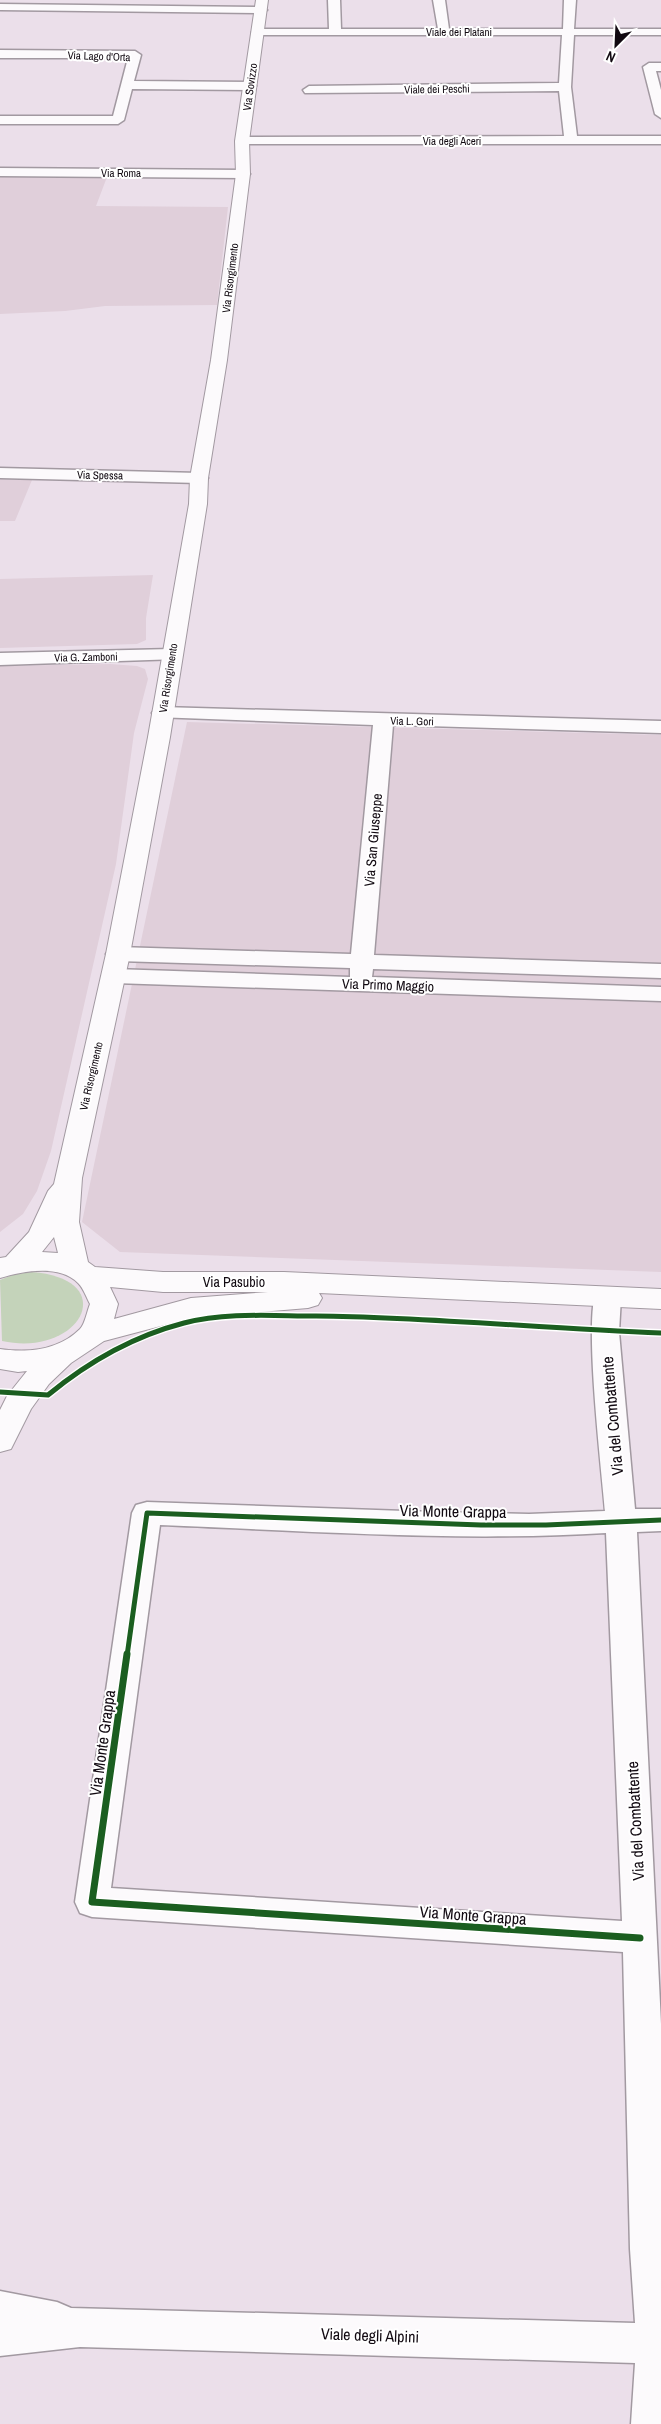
<svg xmlns="http://www.w3.org/2000/svg" width="661" height="2424" viewBox="0 0 661 2424" font-family="'Archivo Narrow',sans-serif">
  <style>
    .commercial { fill: #e0cfda }
    .green { fill: #c4d3ba }
    .lines { fill: none; stroke-linecap: round; stroke-linejoin: round }
    .minor-casing { stroke: #a299a1; stroke-width: 3 }
    .tertiary-casing { stroke: #a299a1; stroke-width: 2 }
    .minor { fill: #fcfafc; fill-rule: evenodd }
    .tertiary { fill: #fcfafc; fill-rule: evenodd }
    .cycleway-far1-casing { stroke: #fff; stroke-width: 8 }
    .cycleway-casing { stroke: #fff; stroke-width: 10 }
    .cycleway-far1 { stroke: #1b5e20; stroke-width: 5 }
    .cycleway { stroke: #1b5e20; stroke-width: 7 }
    .labels { text-anchor: middle; stroke-width: 4; stroke-linejoin: round; paint-order: stroke }
    .far-street-label { font-size: 11px; fill: #110911; stroke: #fff }
    .street-label { font-size: 14px; fill: #110911; stroke: #fff }
    .near-street-label { font-size: 16px; fill: #110911; stroke: #fff }
  </style>
  <rect width="100%" height="100%" fill="#ebdfea"/>
  <path class="commercial" d="M0,176L107,177L96,206L228,207L217,305L105,306L65,311L0,314Z
    M0,479L32,480L15,521H0Z
    M153,575L146,618V640L137,644L0,648V579Z
    M110,664L137,666L145,669L148,679L134,733L116,864L51,1151L37,1191L23,1214L0,1232V666Z
    M187,722L661,735V1272L120,1252L82,1222Z"/>
  <path class="green" d="M32,1272C122,1279 81,1358 2,1341L0,1280L15,1274Z"/>
  <g class="lines">
    <defs>
      <path id="minor" d="M328,0H340L341,29H438L433,0H445L449,29H563L564,0H576L574,29H661V35H574L571,87L577,136H661V144H237L236,141L237,138L242,137L564,136L559,91L305,93L303,90L309,86L559,83L562,35H258L252,32L258,29H329Z
        M0,4L261,7L267,10L261,13L0,10Z
        M0,50L135,51L141,55L134,81L250,82L256,86L250,90L132,89L124,120L118,124H0V116H113L128,58H0Z
        M649,63H661V71H656L661,90V118L655,114L643,67Z
        M0,168L243,170L250,174L243,178L0,176Z
        M0,468L199,473L205,474L208,478L205,482L199,483L0,478Z
        M172,649L179,651L182,655L179,659L0,665V653Z
        M162,707L661,721V733L393,725L374,955L661,964V978L373,969L372,977L661,987V1001L114,983L106,981L102,976L106,971L114,969L350,977V968L118,961L110,959L106,954L110,949L118,947L351,954L373,725L155,717L152,713L155,709Z
        M607,1288L617,1290L621,1297L619,1332L635,1509H661V1531L637,1532L661,2024V2424H631L635,2363L80,2347L0,2356V2291L57,2302L71,2308L635,2323L630,2249L623,1952L92,1917L80,1913L75,1902L132,1513L136,1505L147,1502L434,1512L529,1514L605,1511C602,1473 583,1315 597,1290ZM160,1525C309,1531 458,1542 606,1533L622,1921L111,1888Z"/>
      <path id="tertiary" d="M256,0H268L249,141L250,174L227,360L208,478L207,504L170,737L130,954L82,1178L79,1222L88,1262L95,1267L163,1272H284L661,1289V1309L319,1293L322,1298L318,1305L308,1308L191,1318L104,1341L71,1363L49,1384L31,1409L11,1449L0,1452V1410L7,1396L27,1371L18,1372L0,1369V1349C28,1353 59,1350 80,1329C85,1324 87,1311 90,1304C86,1297 84,1289 78,1283C59,1264 24,1271 0,1278V1258L6,1257L29,1232L48,1191L54,1184L106,954L148,737L189,504L190,478L211,360L236,174L235,141ZM54,1237L58,1253L42,1252ZM110,1287L163,1292H268L191,1298L114,1319L118,1304Z"/>
    </defs>
    <use href="#minor" class="minor-casing"/>
    <use href="#tertiary" class="tertiary-casing"/>
    <use href="#minor" class="minor"/>
    <use href="#tertiary" class="tertiary"/>
    <defs>
      <path id="cycleway-far1" d="M0,1392L48,1395C88,1362 134,1336 184,1323C227,1312 273,1316 316,1316C431,1317 546,1329 661,1333
        M127,1656L147,1513L481,1525H546L661,1520"/>
      <path id="cycleway" d="M127,1654L92,1902L640,1938"/>
    </defs>
    <use href="#cycleway-far1" class="cycleway-far1-casing"/>
    <use href="#cycleway" class="cycleway-casing"/>
    <use href="#cycleway-far1" class="cycleway-far1"/>
    <use href="#cycleway" class="cycleway"/>
  </g>
  <g class="labels">
    <g class="far-street-label">
      <text x="459" y="36">Viale dei Platani</text>
      <text transform="translate(99 56) rotate(2)" y="4">Via Lago d'Orta</text>
      <text transform="translate(250 87) rotate(-82)" y="4">Via Sovizzo</text>
      <text transform="translate(437 89) rotate(-1)" y="4">Viale dei Peschi</text>
      <text x="452" y="145">Via degli Aceri</text>
      <text x="121" y="177">Via Roma</text>
      <text transform="translate(230 278) rotate(-83)" y="4">Via Risorgimento</text>
      <text transform="translate(100 475) rotate(1)" y="4">Via Spessa</text>
      <text transform="translate(86 657) rotate(-1)" y="4">Via G. Zamboni</text>
      <text transform="translate(168 678) rotate(-81)" y="4">Via Risorgimento</text>
      <text transform="translate(412 721) rotate(1)" y="4">Via L. Gori</text>
      <text transform="translate(91 1076) rotate(-77)" y="4">Via Risorgimento</text>
    </g>
    <g class="street-label">
      <text transform="translate(373 840) rotate(-85)" y="5">Via San Giuseppe</text>
      <text transform="translate(388 985) rotate(2)" y="5">Via Primo Maggio</text>
      <text x="234" y="1287">Via Pasubio</text>
    </g>
    <g class="near-street-label">
      <text transform="translate(612 1416) rotate(-95)" y="6">Via del Combattente</text>
      <text transform="translate(453 1511) rotate(1)" y="6">Via Monte Grappa</text>
      <text transform="translate(102 1743) rotate(-82)" y="6">Via Monte Grappa</text>
      <text transform="translate(635 1821) rotate(-93)" y="6">Via del Combattente</text>
      <text transform="translate(473 1915) rotate(4)" y="6">Via Monte Grappa</text>
      <text transform="translate(370 2335) rotate(2)" y="6">Viale degli Alpini</text>
    </g>
  </g>
  <g transform="translate(616 45) rotate(204)" stroke="#ffffff" stroke-width="4" paint-order="stroke">
  <path d="M0-4L9 19L0 12L-9 19Z" fill="#110911"/>
  <text y="-8" font-size="14" font-weight="bold" text-anchor="middle" fill="#110911">N</text>
  </g>
</svg>
